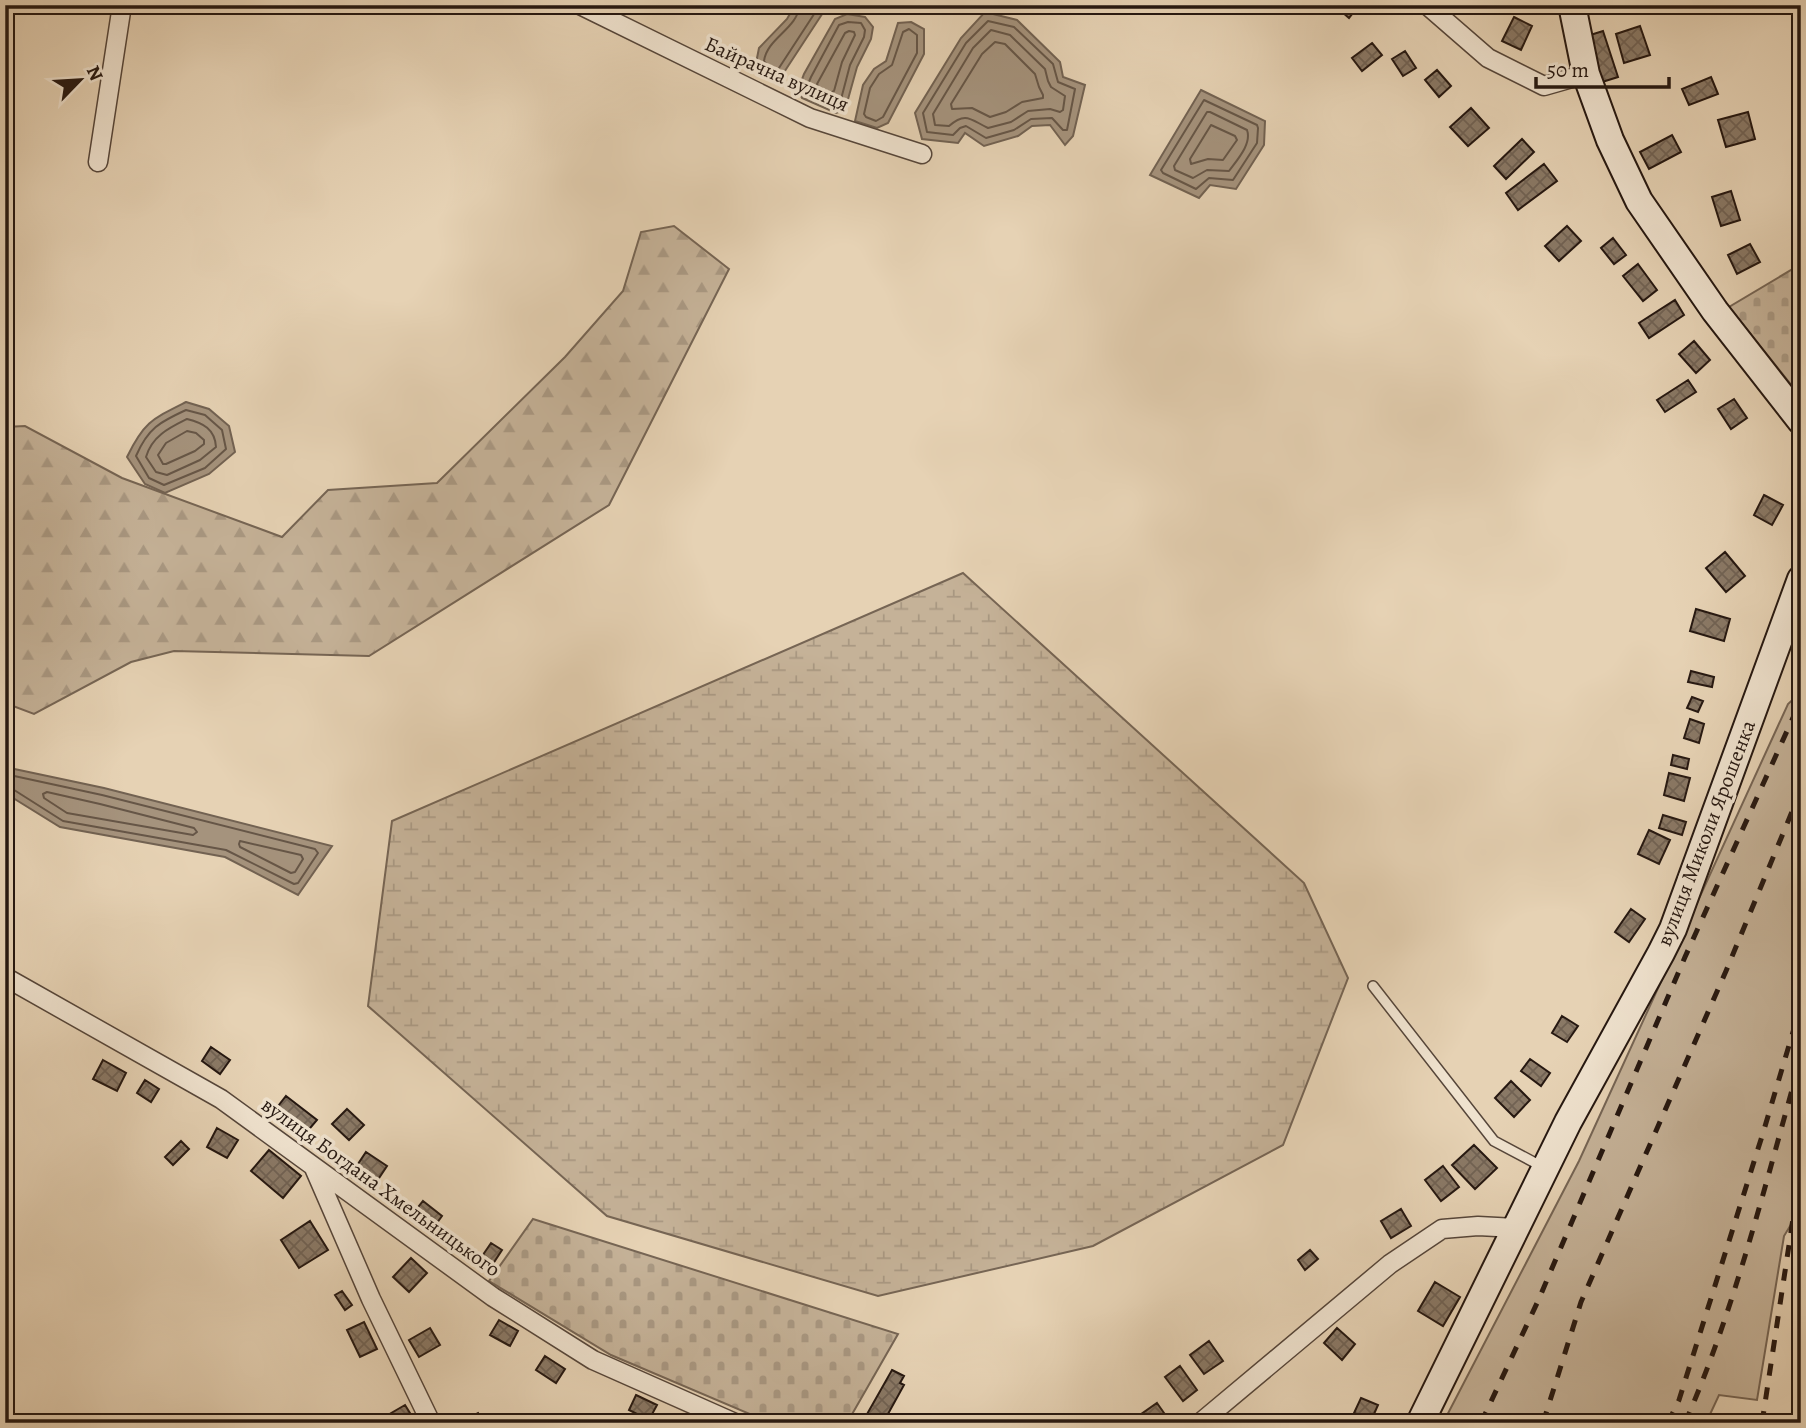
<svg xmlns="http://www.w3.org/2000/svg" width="1806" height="1428" viewBox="0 0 1806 1428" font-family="Alegreya,serif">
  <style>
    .green { fill: #c5b298; stroke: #766554; stroke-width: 2 }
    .forest { fill: url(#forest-firs); stroke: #766554; stroke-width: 2 }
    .wetland { fill: url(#wetland-marsh); stroke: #766554; stroke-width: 2 }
    .cemetery { fill: url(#cemetery-stones); stroke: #766554; stroke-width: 2 }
    .water { fill: #a5937d; stroke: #726252; stroke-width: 2 }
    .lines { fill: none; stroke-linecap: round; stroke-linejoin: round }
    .shore { stroke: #665647; stroke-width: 2 }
    .building { fill: url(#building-cross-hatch); stroke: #261811; stroke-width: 2 }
    .lane-casing { stroke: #56463a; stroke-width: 12 }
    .street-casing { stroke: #56463a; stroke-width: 21 }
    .secondary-casing { stroke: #261811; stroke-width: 30 }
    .lane { stroke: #efe2ce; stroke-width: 9 }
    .street { stroke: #efe2ce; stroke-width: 18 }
    .secondary { stroke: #efe2ce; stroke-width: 26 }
    .rail { stroke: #261811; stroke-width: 5; stroke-dasharray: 12 12; stroke-linecap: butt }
    .labels { text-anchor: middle; stroke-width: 7; stroke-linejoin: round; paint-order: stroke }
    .street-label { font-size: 21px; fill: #261811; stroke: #efe2ce }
  </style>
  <defs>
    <pattern id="forest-firs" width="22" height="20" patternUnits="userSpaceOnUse" patternTransform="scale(1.75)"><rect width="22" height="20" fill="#c5b298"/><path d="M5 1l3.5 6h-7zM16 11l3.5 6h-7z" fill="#a99882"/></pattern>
    <pattern id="wetland-marsh" width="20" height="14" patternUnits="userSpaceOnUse" patternTransform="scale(1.75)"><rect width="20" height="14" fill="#c5b298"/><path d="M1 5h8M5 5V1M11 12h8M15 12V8" fill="none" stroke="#a99882"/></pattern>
    <pattern id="cemetery-stones" width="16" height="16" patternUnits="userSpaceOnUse" patternTransform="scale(1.75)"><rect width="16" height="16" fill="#c5b298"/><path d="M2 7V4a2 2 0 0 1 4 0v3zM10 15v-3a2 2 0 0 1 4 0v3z" fill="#a99882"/></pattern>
    <pattern id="building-cross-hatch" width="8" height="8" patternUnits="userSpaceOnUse" patternTransform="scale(1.75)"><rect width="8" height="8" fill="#8a7966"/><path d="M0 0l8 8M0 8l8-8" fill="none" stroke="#716253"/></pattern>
  </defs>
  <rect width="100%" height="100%" fill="#e6d2b4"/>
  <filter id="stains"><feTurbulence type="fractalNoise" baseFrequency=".00286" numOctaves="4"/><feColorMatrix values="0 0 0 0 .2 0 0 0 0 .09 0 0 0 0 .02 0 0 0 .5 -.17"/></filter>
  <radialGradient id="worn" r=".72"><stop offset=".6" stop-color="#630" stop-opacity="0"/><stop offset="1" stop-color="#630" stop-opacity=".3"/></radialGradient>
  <path class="green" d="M1801,692V1208L1784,1236L1757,1400L1719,1395L1706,1423H1443L1579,1161L1788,704Z"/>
  <path class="forest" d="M674,226L729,269L609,505L369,656L174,651L131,662L34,714L5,703V427L25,426L122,478L282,537L328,490L437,483L565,357L623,291L641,232Z"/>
  <path class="wetland" d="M963,573L1304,883L1348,978L1283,1145L1093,1246L878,1296L607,1216L368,1006L392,821Z"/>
  <path class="cemetery" d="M1801,264V397L1729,307Z
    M533,1219L898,1334L847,1423H773L764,1420L611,1355L489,1281Z"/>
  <path class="water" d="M795,5H828L779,80L767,78L756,63L759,48L787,19Z
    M985,12L1017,20L1060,62L1063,77L1085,85L1073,136L1065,145L1050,125L1032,126L1018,136L984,146L965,133L958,143L922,139L915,113L961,38Z
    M847,14L865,17L873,27L871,39L857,67L845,110L836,113L802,98L798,90L804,74L835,19Z
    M911,22L924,29V54L888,123L877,128L855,121L863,85L874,69L886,61L898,23Z
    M1201,90L1265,121L1264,145L1236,189L1210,185L1199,198L1150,175Z
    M186,402L209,409L229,426L235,452L209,474L165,493L145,484L127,457C144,422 152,419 186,402Z
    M5,767L104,788L332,846L298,895L225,857L60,827L5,793Z"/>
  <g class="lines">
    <path class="shore" d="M800,5C797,29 767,38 764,61L772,71H777L820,5
      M988,21L1014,27L1053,64L1058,82L1075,89L1067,130H1063L1052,118L1031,119L1014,130L986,138L966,126L960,128L953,135L927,132L923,113L966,43Z
      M848,22L861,23L865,30L864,37L850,65L840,103L836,105L808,93L806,89L811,77L839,25Z
      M909,29L917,35V53L883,117L876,121L866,117L864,114L870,88L879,74L892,65L903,32Z
      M991,30L1010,35L1045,69L1048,81L1051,87L1065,96L1063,110L1060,112L1050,109L1028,111L1011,122L988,128C971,120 966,111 949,126L935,125L933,114L973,48Z
      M849,31L854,32L855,35L842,62L834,91L830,93L819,88L817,84L845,33Z
      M995,42L1005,44L1035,74L1039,87L1043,95V98L1022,102L1006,112L990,117L972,108L952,109L951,104L982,54Z
      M1204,100L1257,125L1258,128L1257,143L1233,180L1209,178L1196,189L1163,173L1161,170Z
      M1207,112H1210L1247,130C1252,144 1237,160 1229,171L1207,170L1193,178L1175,170L1174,166Z
      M1211,125L1235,136L1237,140L1223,160L1208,159L1191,164L1190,159Z
      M186,410L205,415L222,430L226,449L205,468L164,485L149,478L136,456C148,428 160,422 186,410Z
      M187,419C203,423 215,429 216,447L200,460L167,475L156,472L146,457C152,436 169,428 187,419Z
      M187,431L196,433L204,440V444L195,451L166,464H163L158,455L166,443Z
      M5,774L102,795L315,849L318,853L298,883L294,884L226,850L63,821L11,788L5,787
      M47,792L100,804L194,828L197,832L193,835L67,813L44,798L43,794Z
      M240,841L301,855L303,859L295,872L291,873L240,847L239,844Z"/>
  </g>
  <path class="building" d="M1334,5H1359L1349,18Z
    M1514,17L1532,26L1521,50L1502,41Z
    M1640,26L1650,55L1624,63L1616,34Z
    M1603,31L1618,77L1599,83L1584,37Z
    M1372,43L1382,55L1362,71L1352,58Z
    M1405,51L1416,68L1403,76L1392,59Z
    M1437,70L1451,86L1439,97L1425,80Z
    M1711,77L1718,94L1689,105L1682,89Z
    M1471,108L1489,128L1468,146L1450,127Z
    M1748,112L1755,139L1726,147L1718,120Z
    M1672,135L1681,152L1649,169L1640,152Z
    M1522,139L1534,152L1506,179L1494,166Z
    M1544,164L1557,181L1518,210L1506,193Z
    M1731,191L1740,220L1721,226L1712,197Z
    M1567,226L1581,241L1559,261L1545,246Z
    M1613,238L1626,255L1614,264L1601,248Z
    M1750,244L1760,262L1737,274L1728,255Z
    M1638,264L1657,290L1643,301L1623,276Z
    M1675,300L1684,315L1649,338L1639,323Z
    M1694,341L1710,360L1696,373L1679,354Z
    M1688,380L1696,392L1665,412L1657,400Z
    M1734,399L1747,418L1731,429L1718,409Z
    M1764,495L1783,505L1772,525L1754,515Z
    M1725,552L1745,576L1726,592L1706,568Z
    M1696,609L1730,619L1724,641L1690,631Z
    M1691,671L1714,677L1712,687L1688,682Z
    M1692,697L1703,701L1698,712L1687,708Z
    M1690,719L1704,724L1699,743L1684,738Z
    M1673,755L1689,759L1687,769L1671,765Z
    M1669,773L1690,778L1684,801L1664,795Z
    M1663,815L1686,822L1682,835L1659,828Z
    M1649,830L1670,840L1659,864L1638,854Z
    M1631,909L1645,919L1629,942L1615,932Z
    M1562,1016L1578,1026L1567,1042L1552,1033Z
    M211,1047L230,1060L220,1074L202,1061Z
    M1530,1059L1550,1073L1541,1086L1521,1071Z
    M103,1060L126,1073L117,1091L93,1079Z
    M145,1080L159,1089L151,1102L137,1093Z
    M1511,1081L1530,1100L1514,1117L1495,1098Z
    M286,1096L317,1120L305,1134L275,1110Z
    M347,1109L364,1125L349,1140L332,1124Z
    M217,1128L238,1140L227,1158L207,1147Z
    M181,1141L189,1149L173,1165L165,1157Z
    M1474,1145L1497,1168L1475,1189L1452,1165Z
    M269,1150L301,1176L283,1198L251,1171Z
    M366,1152L387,1166L371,1190L350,1176Z
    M1443,1166L1459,1187L1441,1201L1425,1180Z
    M423,1201L442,1216L431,1231L411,1216Z
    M1401,1209L1411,1226L1391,1238L1381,1221Z
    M310,1221L328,1250L299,1268L281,1240Z
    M491,1243L502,1250L487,1273L476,1265Z
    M1310,1250L1318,1259L1305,1270L1298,1260Z
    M411,1258L427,1273L409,1292L393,1277Z
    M1435,1282L1460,1297L1443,1326L1418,1311Z
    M342,1291L352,1305L345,1310L335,1295Z
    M499,1320L518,1331L510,1346L490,1335Z
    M364,1322L377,1349L360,1357L347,1330Z
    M430,1328L440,1345L419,1357L409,1340Z
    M1337,1328L1355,1344L1342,1360L1324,1343Z
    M1209,1341L1223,1361L1204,1374L1190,1355Z
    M545,1356L565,1369L556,1383L536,1370Z
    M1180,1366L1197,1390L1183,1401L1165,1377Z
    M892,1370L904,1376L900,1383L904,1385L883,1423H862Z
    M636,1395L657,1405L649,1420L629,1410Z
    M1361,1398L1378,1405L1371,1421L1354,1413Z
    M1157,1403L1171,1423H1142L1137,1417Z
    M405,1405L413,1418L405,1423H390L386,1416Z
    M478,1413L483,1423H459Z"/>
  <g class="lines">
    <defs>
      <path id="lane" d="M1373,986L1494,1141L1541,1166"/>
      <path id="street" d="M580,5L810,118L922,154
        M1427,5L1488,58L1544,86L1586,74
        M98,162L122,5
        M5,977L221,1099L493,1297L593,1360L735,1423
        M314,1168L371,1299L431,1423
        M1200,1423L1390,1264L1442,1229L1478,1226L1516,1228"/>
      <path id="secondary" d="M1572,5L1586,74L1610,140L1639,201L1715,311L1801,421
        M1420,1423L1568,1122L1661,953L1673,929L1801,579"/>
    </defs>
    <use href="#lane" class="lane-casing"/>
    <use href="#street" class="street-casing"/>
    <use href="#secondary" class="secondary-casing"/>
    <use href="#lane" class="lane"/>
    <use href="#street" class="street"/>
    <use href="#secondary" class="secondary"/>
    <path class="rail" d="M1481,1423L1538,1301L1685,957L1801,700
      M1543,1423L1581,1302L1726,971L1801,790
      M1668,1423L1679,1400L1763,1133L1801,1005
      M1685,1423C1736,1306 1766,1181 1801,1058
      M1762,1423L1801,1166"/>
  </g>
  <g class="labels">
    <g class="street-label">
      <text transform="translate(777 74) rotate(24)" y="7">Байрачна вулиця</text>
      <text transform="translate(1706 833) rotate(-69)" y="7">вулиця Миколи Ярошенка</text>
      <text transform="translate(381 1187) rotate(36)" y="7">вулиця Богдана Хмельницького</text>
    </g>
  </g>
  <rect width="1806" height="1428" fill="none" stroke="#e6d2b4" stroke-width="28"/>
  <rect x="7" y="7" width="1792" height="1414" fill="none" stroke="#261811" stroke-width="3.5"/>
  <rect x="14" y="14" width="1778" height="1400" fill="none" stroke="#261811" stroke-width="2"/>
  <g transform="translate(80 80) rotate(65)" stroke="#efe2ce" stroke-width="5" paint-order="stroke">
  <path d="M0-5L12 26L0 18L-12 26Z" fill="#261811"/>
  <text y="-10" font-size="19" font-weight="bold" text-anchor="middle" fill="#261811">N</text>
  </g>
  <path d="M1536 77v10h133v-10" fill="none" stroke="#261811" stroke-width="3.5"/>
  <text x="1547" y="77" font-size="21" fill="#261811" stroke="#efe2ce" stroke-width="5" paint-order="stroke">50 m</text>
  <rect width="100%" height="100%" filter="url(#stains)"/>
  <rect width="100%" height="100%" fill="url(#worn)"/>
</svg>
